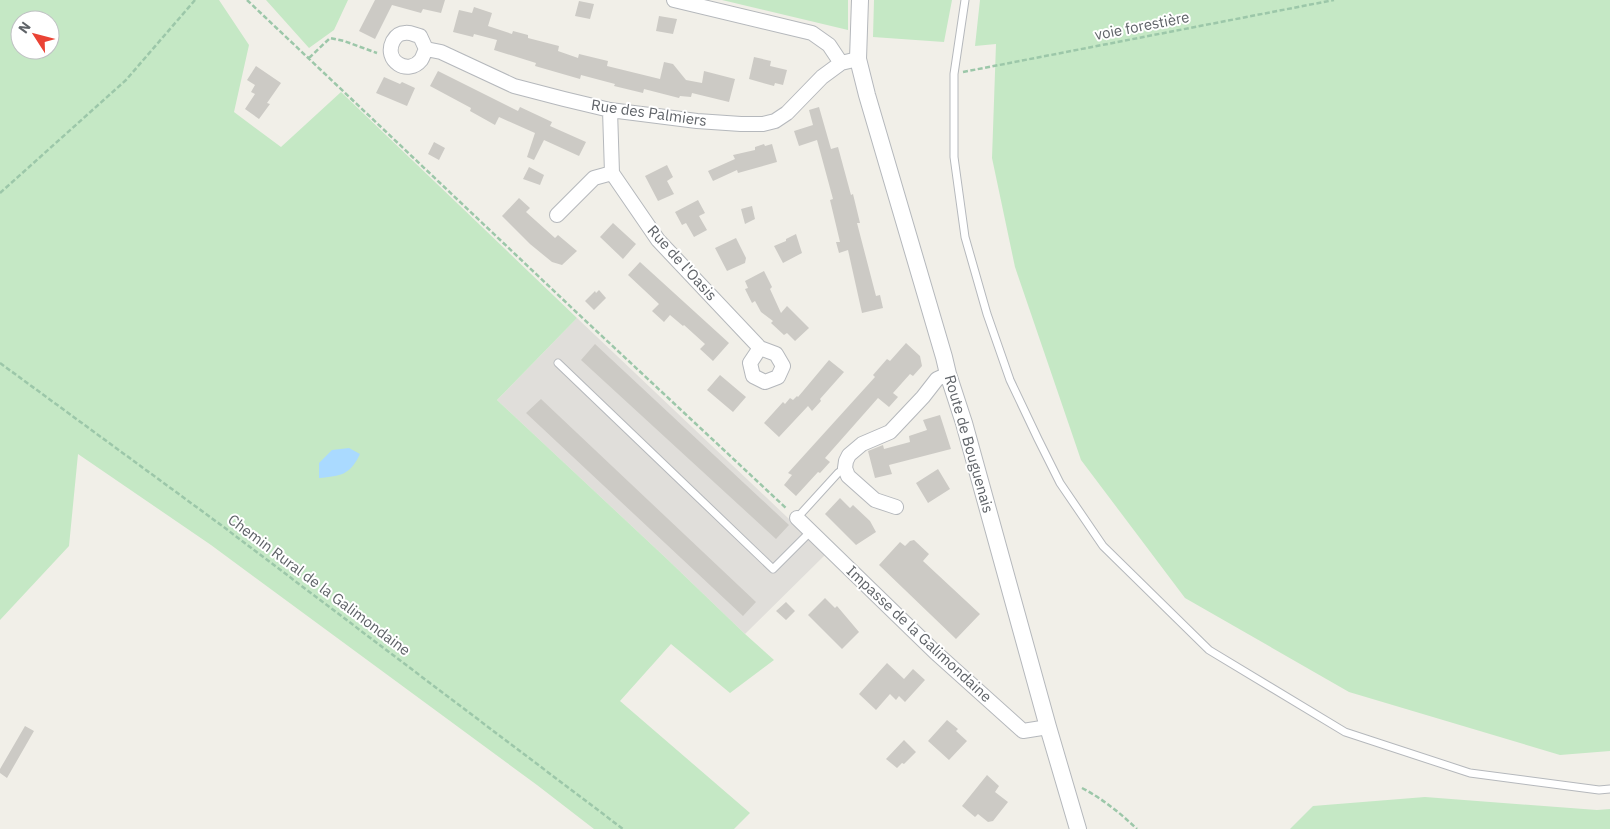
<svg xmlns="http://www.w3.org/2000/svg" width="1610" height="829" viewBox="0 0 1610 829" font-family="'IBM Plex Sans',sans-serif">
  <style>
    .industrial { fill: #e0deda }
    .green { fill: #c5e8c5; fill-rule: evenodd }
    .water { fill: #aadaff }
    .building { fill: #cccac5 }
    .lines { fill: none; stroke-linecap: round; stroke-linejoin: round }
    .service-casing { stroke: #b5b8bc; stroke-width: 9 }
    .minor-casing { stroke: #b5b8bc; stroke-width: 16 }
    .tertiary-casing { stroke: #b5b8bc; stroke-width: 18 }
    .path { stroke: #9cc7a9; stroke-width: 2.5; stroke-dasharray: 5 2.5; stroke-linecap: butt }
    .service { stroke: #fff; stroke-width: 7 }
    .minor { stroke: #fff; stroke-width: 14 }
    .tertiary { stroke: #fff; stroke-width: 16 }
    .labels { text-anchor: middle; stroke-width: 4; stroke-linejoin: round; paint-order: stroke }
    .street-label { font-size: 15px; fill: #5f6368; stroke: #fff }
  </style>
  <rect width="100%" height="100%" fill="#f1efe8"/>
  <path class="industrial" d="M577,318L826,554L745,634L667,559L497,400Z"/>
  <path class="green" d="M0,0H219L249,45L234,112L281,147L341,92L577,318L497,400L667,559L745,634L774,660L730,693L671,644L620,701L750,813L734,829H594L537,785L211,545L78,454L69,546L0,620ZM20,20H50V50H20Z
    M266,0H348L334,30L309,48Z
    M722,0H848V30Z
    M874,0H952L944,42L873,37Z
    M980,0H1610V751L1560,755L1349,692L1185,598L1081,460L1015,267L992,158L996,44L975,46Z
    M1425,797L1597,810L1610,809V829H1290L1313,806Z"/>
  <path class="water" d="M349,448L360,454C350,475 341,476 319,478V463L332,450Z"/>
  <path class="building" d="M375,0H445L441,13L423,9L421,13L392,5L375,39L359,31Z
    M579,1L594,4L590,19L575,16Z
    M474,7L492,13L488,26L512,34L513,31L528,35V38L559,46L558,51L578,58L579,54L608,61L607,66L660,79L664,62L673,64L686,80L702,83L704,71L735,79L729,102L692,93L691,97L680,96L679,98L644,89L643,93L614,86L615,84L581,75L580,79L535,66L536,63L494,50L497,40L474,34L473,37L453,32L459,10L472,13Z
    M659,16L677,19L673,34L656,31Z
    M754,57L771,61L770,66L787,70L783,85L775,83L774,86L749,79Z
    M256,66L281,83L267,103L270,104L259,119L245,109L255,94L251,92L255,85L247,80Z
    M438,71L518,111L520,107L552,122L550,126L586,142L579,156L544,140L534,160L527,157L535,133L499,117L495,125L470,111L471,108L430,86Z
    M384,77L400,84L402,82L415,88L407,106L376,93Z
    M819,107L831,149L838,147L851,195L853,194L860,223H857L876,296L880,295L883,308L862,313L848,250L839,253L836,242H840L830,200L833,199L817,140L799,146L794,131L813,125L809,110Z
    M434,142L445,148L439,160L428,154Z
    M764,144L765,146L772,144L777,162L738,173L737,170L713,181L708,171L735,159L733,155L755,150V147Z
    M667,165L673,177L667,181L674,194L658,201L645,176Z
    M529,167L544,175L540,185L523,179Z
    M519,198L530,208L526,212L555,238L558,235L577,251L562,265L552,262L530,244L502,216Z
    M698,200L705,213L699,216L707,230L694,237L686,223L682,225L675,212Z
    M752,206L755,219L745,224L741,209Z
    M613,223L636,244L623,259L600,237Z
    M796,234L802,253L783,263L774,246L786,241V239Z
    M736,238L746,258L745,263L727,271L715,248Z
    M640,262L729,343L713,361L700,349L705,344L684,325L683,326L670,315L664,322L652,311L659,304L628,275Z
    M764,271L772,287L770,289L781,313L787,306L809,328L795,341L787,333L784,335L771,323L773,321L761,312L755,301L752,303L745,289L748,288L745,281Z
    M599,290L606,298L594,310L585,301L595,291L596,293Z
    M906,343L920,356L922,366L913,376L910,374L893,393L898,397L889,407L878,398L825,458L830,462L820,473L818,472L796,496L784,485L792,475L788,473L875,377L873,375L887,359L890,361Z
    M595,344L789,525L776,539L581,360Z
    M829,360L844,372L820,399L821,401L812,411L808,406L779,437L764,423L783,402L785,404L790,398L793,400L797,396L798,397Z
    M720,375L746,397L733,412L707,390Z
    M541,399L756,602L743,616L526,413Z
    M940,415L951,449L889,465L892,474L875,478L868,451L883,445L884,449L910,442L909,436L927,430L923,420Z
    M938,469L950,489L928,503L916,483Z
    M840,498L850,508L853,505L870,521L876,532L856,545L825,514Z
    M914,540L929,554L923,561L980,614L956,639L879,565L900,542L905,546L910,541Z
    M825,598L835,608L837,606L859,632L842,649L808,615Z
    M786,602L795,611L786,620L776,611Z
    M887,663L904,679L913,669L925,680L905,702L899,696L896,700L890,694L876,710L859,694Z
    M947,720L958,729L956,731L967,741L949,760L928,741Z
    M25,726L34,731L7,778L0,773V769Z
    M904,740L916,752L904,764L902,763L897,768L886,759Z
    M987,775L999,786L995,792L1008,802L993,821L988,822L978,814L975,817L962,806Z"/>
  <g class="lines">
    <defs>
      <path id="service" d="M965,0L954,74V157L965,237L987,314L1010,380L1038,439L1060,483L1103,546L1209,650L1345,732L1470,773L1599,790L1610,789
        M558,363L773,569L811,531
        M797,518L838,473L845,468"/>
      <path id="minor" d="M674,0L812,33L829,45L841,63
        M426,49C424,53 423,57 421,60C408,76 383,61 393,41C396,36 399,33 405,33C410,32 415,35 420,36L426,49L441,52L514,86L564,99L610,110L697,121L741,124H763L775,121L787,113L822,77L841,63L858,59
        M610,110L612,173L658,240L760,348L776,354L783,366L778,377L765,382L753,376L750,363L760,348
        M557,215L594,178L612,173
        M896,507L875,500L848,476L845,468L846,461L849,455L862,444L890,432L923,397L937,379L948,374
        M797,518L935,652L1023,731L1048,727"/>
      <path id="tertiary" d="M860,0L858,59L867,95L944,357L948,374L964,423L1048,727L1078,829"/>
    </defs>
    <use href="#service" class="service-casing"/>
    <use href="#minor" class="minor-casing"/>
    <use href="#tertiary" class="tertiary-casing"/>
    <path class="path" d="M247,0L573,309L787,509
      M309,58L330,38L344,41L377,53
      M963,72L1334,0
      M0,193L126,80L195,0
      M0,363L221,525L623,829
      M1082,788C1103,799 1120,813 1137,829"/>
    <use href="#service" class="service"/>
    <use href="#minor" class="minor"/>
    <use href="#tertiary" class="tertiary"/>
  </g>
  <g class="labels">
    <g class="street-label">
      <text transform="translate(1142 26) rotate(-11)" y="5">voie forestière</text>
      <text transform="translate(649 113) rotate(8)" y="5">Rue des Palmiers</text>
      <text transform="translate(682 263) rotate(48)" y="5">Rue de l'Oasis</text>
      <text transform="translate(969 444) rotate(74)" y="5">Route de Bouguenais</text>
      <text transform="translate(319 585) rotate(37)" y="5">Chemin Rural de la Galimondaine</text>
      <text transform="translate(919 634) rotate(43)" y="5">Impasse de la Galimondaine</text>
    </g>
  </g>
  <g transform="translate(35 35) rotate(306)"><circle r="24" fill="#ffffff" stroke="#bfc1c3"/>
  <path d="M0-4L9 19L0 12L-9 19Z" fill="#ea4335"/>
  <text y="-8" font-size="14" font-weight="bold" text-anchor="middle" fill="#5f6368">N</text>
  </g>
</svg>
